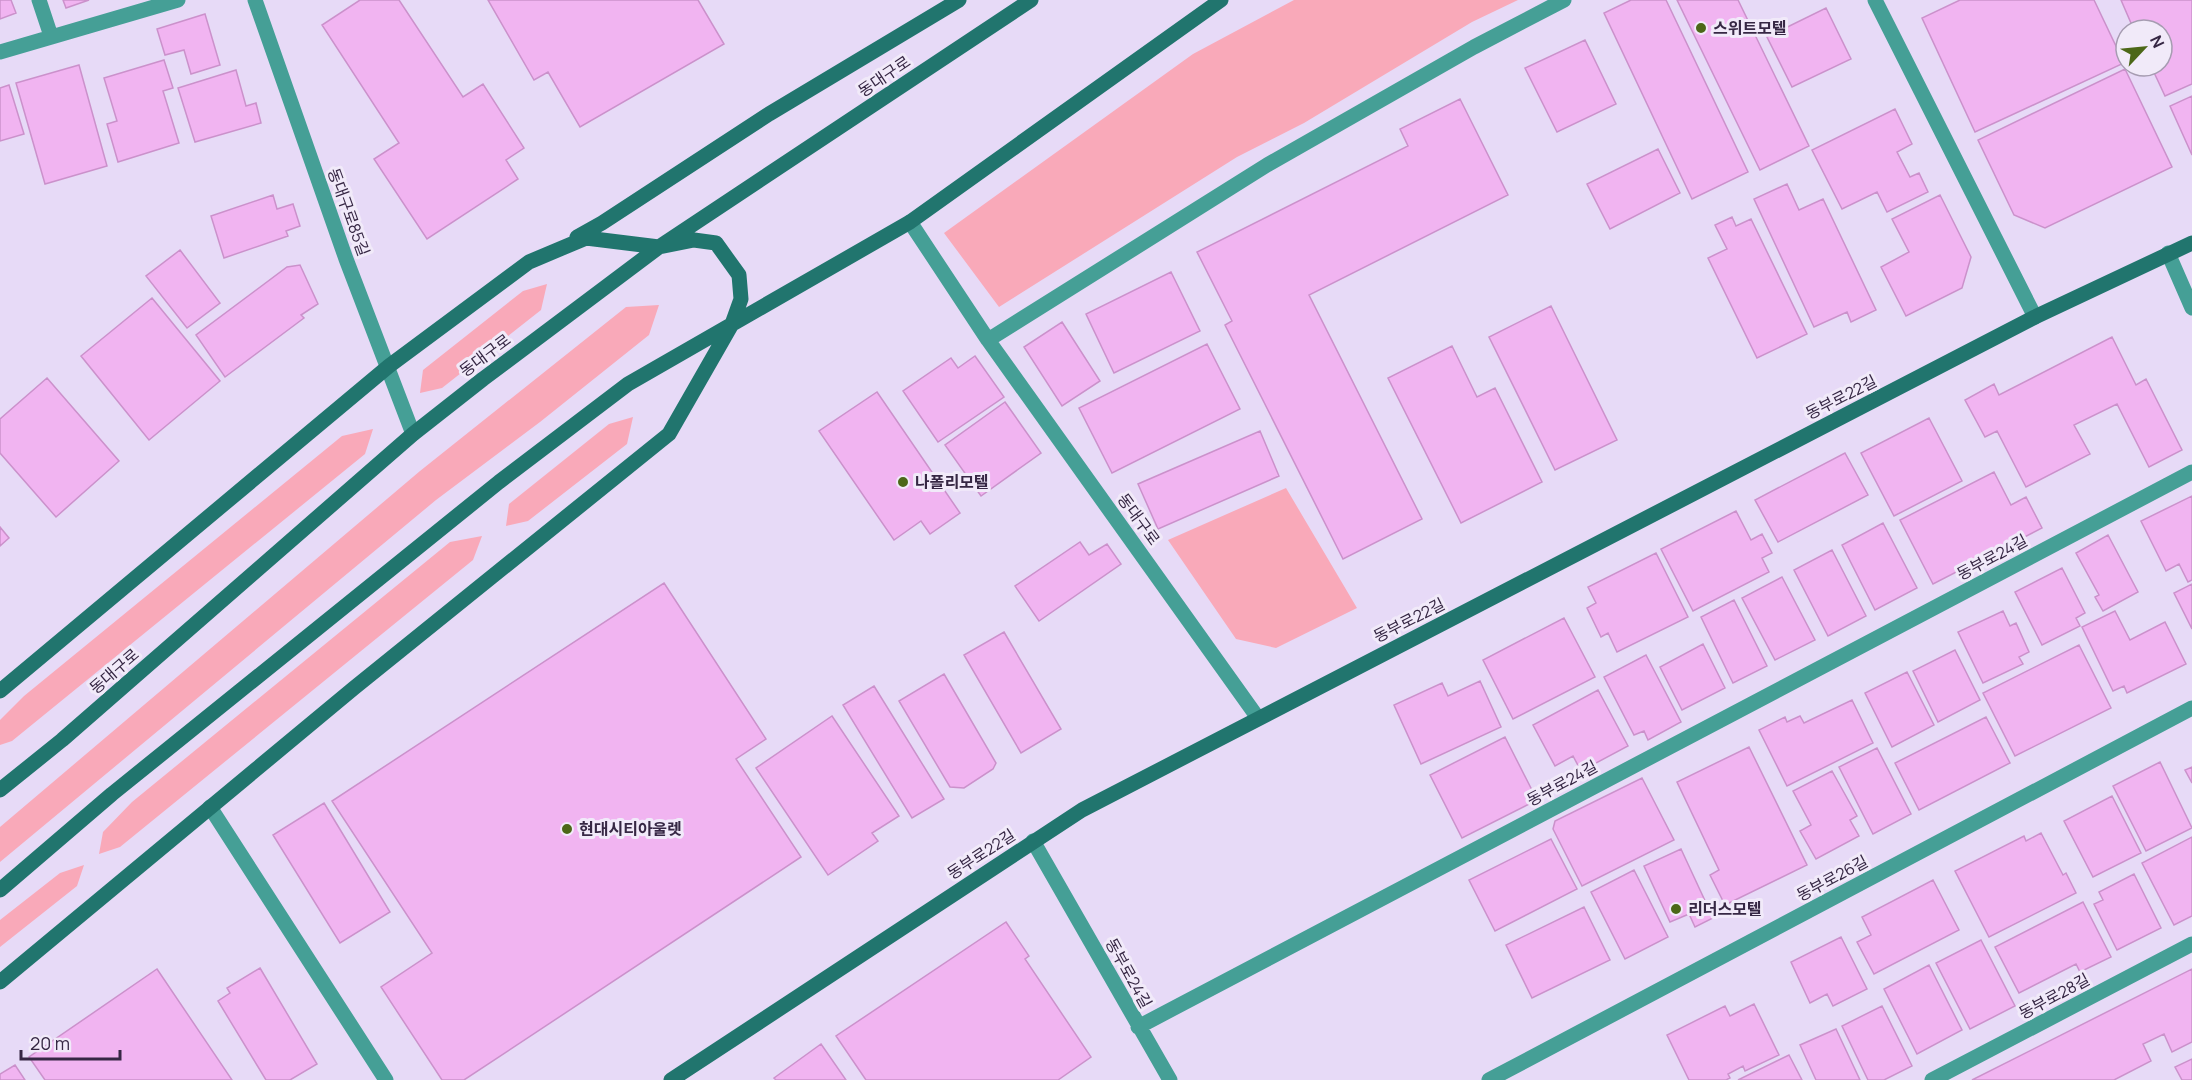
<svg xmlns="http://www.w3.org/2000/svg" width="2192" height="1080" viewBox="0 0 2192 1080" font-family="Manrope,'Noto Sans KR',sans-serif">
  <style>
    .green { fill: #f9a9b9 }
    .building { fill: #f1b4f1; stroke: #cb91cb; stroke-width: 1.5 }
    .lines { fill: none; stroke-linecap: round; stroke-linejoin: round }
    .service { stroke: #459f96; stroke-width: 15 }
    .minor { stroke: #459f96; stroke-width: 15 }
    .secondary { stroke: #21756e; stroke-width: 15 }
    .poi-dot { fill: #4c6718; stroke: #f1eaf9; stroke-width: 2 }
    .labels { text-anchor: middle; stroke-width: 6; stroke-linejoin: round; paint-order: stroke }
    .poi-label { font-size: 16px; font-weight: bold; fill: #362744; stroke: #f1eaf9; text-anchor: start }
    .street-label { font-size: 16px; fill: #362744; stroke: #f1eaf9 }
  </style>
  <rect width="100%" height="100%" fill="#e7daf7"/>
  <path class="green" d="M1294,0H1518L1472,22L1304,123L1237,157L999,307L944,233L1193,54Z
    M547,284L541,310L442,388L420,393L423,370L523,291Z
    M659,305L649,335L540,422L436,500L0,862V827L420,471L626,307Z
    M633,417L627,444L528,521L506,526L509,504L609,424Z
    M373,429L365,454L12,741L0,745V720L24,696L342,436Z
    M1286,488L1357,608L1276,648L1236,639L1168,540Z
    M482,536L473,560L120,847L99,854L103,832L132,802L450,542Z
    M84,865L77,886L0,947V920L60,873Z"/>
  <path class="building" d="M0,0H11L16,13L0,19Z
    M63,0H89L66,8Z
    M360,0H399L463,97L483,84L524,148L506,160L518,179L427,239L374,159L399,143L322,25Z
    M488,0H698L724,44L580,127L548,72L534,80Z
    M1631,0H1666L1748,172L1692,199L1604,13Z
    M1677,0H1738L1809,146L1760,170Z
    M1960,0H2094L2124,63L1975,132L1922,18Z
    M2121,0H2192V84L2165,96L2151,66H2162V30H2134Z
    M1826,8L1851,59L1792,87L1767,37Z
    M205,14L220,65L191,74L184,50L165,55L157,29Z
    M1585,40L1616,104L1557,132L1525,68Z
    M164,60L173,88L163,91L179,143L118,162L107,124L117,121L104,78Z
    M79,65L107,166L45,184L16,83Z
    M2125,69L2172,167L2045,228L2014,215L1978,140Z
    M236,70L246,106L256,103L261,123L195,142L178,88Z
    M9,85L24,134L0,141V88Z
    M2192,96V155L2170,106Z
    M1460,99L1508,195L1309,295L1422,519L1343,559L1225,325L1232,321L1197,252L1408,146L1400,129Z
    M1895,109L1912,144L1897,152L1910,177L1919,173L1928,192L1887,212L1877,192L1842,209L1812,150Z
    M1658,149L1680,193L1610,229L1587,184Z
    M1787,184L1799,210L1823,199L1876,310L1851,322L1847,312L1814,327L1754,199Z
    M273,195L277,209L293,204L300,226L286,231L288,236L224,258L211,216Z
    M1940,195L1971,257L1962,288L1906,316L1881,267L1909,252L1892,219Z
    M1732,217L1736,226L1751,219L1807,334L1757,358L1708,258L1727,249L1715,225Z
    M180,250L220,303L187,328L146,276Z
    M300,265L318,304L301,315L304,318L225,377L196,335L287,267Z
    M1171,272L1200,331L1114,373L1086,314Z
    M152,298L220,381L149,440L81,356Z
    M1551,306L1617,440L1555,470L1489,337Z
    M1062,322L1100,381L1062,406L1024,347Z
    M2112,337L2136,385L2146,379L2182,450L2149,467L2117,404L2074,425L2090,454L2026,487L1997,431L1985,437L1965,400L1994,384L1999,395Z
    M1207,344L1240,409L1112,473L1079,408Z
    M1452,346L1477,397L1495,388L1542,482L1461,523L1388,378Z
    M975,356L1004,397L938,442L903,391L951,358L958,368Z
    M47,378L119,461L56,517L0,453V419Z
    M877,392L960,513L930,534L921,521L894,540L819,431Z
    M1005,402L1041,453L981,496L945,445Z
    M1929,418L1962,481L1894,516L1861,453Z
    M1260,431L1279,476L1158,529L1138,484Z
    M1845,453L1868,495L1778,542L1755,500Z
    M1994,472L2011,505L2026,497L2042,528L1933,584L1900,520Z
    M2192,496V580L2188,582L2179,564L2166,571L2141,521Z
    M1736,511L1751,540L1762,534L1772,553L1762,558L1769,572L1693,611L1661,549Z
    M1883,523L1917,588L1875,610L1842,545Z
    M0,527L9,538L0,546Z
    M2108,535L2138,592L2103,611L2095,597L2099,595L2076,553Z
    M1080,542L1089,555L1107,544L1121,564L1039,621L1015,586Z
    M1832,550L1866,616L1828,636L1794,570Z
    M1656,553L1688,617L1617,652L1608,633L1601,637L1587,608L1596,603L1588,587Z
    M2062,568L2085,613L2076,618L2080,626L2042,645L2015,592Z
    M1782,577L1815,640L1775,660L1742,598Z
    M664,583L766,739L736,759L801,857L464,1080H442L381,987L432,953L332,801Z
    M2192,584V629L2174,593Z
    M1734,600L1767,666L1733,683L1701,617Z
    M2003,611L2010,626L2016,623L2029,652L2019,657L2023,664L1983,683L1958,632Z
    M2115,611L2130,640L2165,622L2186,664L2127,693L2124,686L2113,691L2082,627Z
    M1564,618L1595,677L1513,719L1483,660Z
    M1004,632L1061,729L1021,753L964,655Z
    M1703,644L1725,688L1682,710L1660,667Z
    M2079,645L2111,708L2015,756L1983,693Z
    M1955,650L1980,700L1938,722L1913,671Z
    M1646,655L1681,722L1648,740L1644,731L1634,735L1604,677Z
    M1907,672L1934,725L1892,747L1865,693Z
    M944,674L996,763L993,769L964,788L950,787L899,701Z
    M1480,681L1501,727L1421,764L1394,705L1442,683L1448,696Z
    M874,686L944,799L912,818L843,705Z
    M1598,690L1628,746L1581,771L1573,756L1555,766L1533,725Z
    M1852,700L1873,743L1787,786L1759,730L1785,717L1787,722L1800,716L1804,723Z
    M832,716L899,816L872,833L878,841L828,875L756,768Z
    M1986,717L2010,763L1919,810L1895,763Z
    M1505,737L1537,800L1462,838L1430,775Z
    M1749,747L1807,865L1725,905L1710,875L1719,870L1677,782Z
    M1877,748L1911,814L1873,834L1839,767Z
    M2160,762L2192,828L2146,851L2113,786Z
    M2192,767V783L2185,770Z
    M1832,771L1857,816L1850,820L1859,836L1816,859L1800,831L1811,825L1793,791Z
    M1642,778L1674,840L1582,886L1553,829L1555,821Z
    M2112,796L2141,853L2093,877L2064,821Z
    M324,803L390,912L340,943L273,835Z
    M2041,833L2063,875L2066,873L2076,893L1989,937L1955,871L2024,836L2026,841Z
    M2192,837V916L2174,925L2142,863Z
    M1551,839L1577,889L1495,931L1469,880Z
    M1681,849L1713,918L1695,927L1689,914L1670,922L1644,866Z
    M1634,870L1668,937L1625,959L1591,892Z
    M2134,874L2161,928L2117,950L2094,904L2103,900L2099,892Z
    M1933,880L1959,930L1874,974L1857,942L1871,935L1862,917Z
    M2083,902L2111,957L2080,972L2076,964L2019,993L1995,947Z
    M1584,907L1610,960L1532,998L1506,945Z
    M1006,922L1029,956L1025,959L1091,1057L1058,1080H866L836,1036Z
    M1841,937L1867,989L1833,1006L1827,994L1810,1003L1791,962Z
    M1981,940L2015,1006L1970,1029L1936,963Z
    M1929,965L1962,1030L1917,1054L1884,989Z
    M260,968L317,1064L290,1080H266L218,1001L230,993L227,988Z
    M157,969L232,1080H45L29,1057Z
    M2192,969V1042L2172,1052L2164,1034L2143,1044L2151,1061L2114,1080H1972Z
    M1754,1004L1779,1055L1745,1071L1743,1066L1728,1074L1730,1078L1726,1080H1689L1667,1035L1725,1006L1730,1016Z
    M1882,1006L1912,1066L1884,1080H1868L1842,1026Z
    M1836,1029L1860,1080H1816L1800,1045Z
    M821,1044L846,1080H776L774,1078Z
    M1789,1055L1802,1080H1738Z
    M2192,1059V1080H2182L2175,1067Z
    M15,1065L25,1080H0V1074Z"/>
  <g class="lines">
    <path class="service" d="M1932,1080L2192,944"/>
    <path class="minor" d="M39,0L51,36
      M255,0L346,259L413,434
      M1875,0L2035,317
      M0,52L178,0
      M910,222L988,340L1258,718
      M2168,253L2192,308
      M988,340L1267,165L1474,47L1564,0
      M210,807L386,1080
      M1033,841L1170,1080
      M1138,1027L2192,472
      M1489,1080L2192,708"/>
    <path class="secondary" d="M577,237L602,223L769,114L959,0
      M0,691L389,366L529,262L586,238L659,247L694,240L716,243L739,275L741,299L732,324L669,434L354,688L0,982
      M0,790L62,740L413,434L483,379L659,247L1031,0
      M0,890L112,794L499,482L628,384L910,222L1221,0
      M671,1080L1082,810L2035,317L2192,243"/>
  </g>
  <g class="poi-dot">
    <circle cx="1701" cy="28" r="6"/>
    <circle cx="903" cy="482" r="6"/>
    <circle cx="567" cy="829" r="6"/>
    <circle cx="1676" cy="909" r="6"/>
  </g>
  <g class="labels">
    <g class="poi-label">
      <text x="1713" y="34">스위트모텔</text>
      <text x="915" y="488">나폴리모텔</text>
      <text x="579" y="835">현대시티아울렛</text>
      <text x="1688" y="915">리더스모텔</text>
    </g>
    <g class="street-label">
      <text transform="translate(884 76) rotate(-34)" y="6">동대구로</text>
      <text transform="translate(349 212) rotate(70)" y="6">동대구로85길</text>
      <text transform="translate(485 355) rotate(-37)" y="6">동대구로</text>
      <text transform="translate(1841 397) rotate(-27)" y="6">동부로22길</text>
      <text transform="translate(1139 519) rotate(54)" y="6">동대구로</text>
      <text transform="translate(1992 557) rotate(-28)" y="6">동부로24길</text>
      <text transform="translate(1409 620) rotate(-27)" y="6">동부로22길</text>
      <text transform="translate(114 671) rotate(-41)" y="6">동대구로</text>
      <text transform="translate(1562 783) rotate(-28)" y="6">동부로24길</text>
      <text transform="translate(981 854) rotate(-33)" y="6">동부로22길</text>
      <text transform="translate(1832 878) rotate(-28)" y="6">동부로26길</text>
      <text transform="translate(1129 973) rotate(61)" y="6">동부로24길</text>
      <text transform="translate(2054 996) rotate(-28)" y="6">동부로28길</text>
    </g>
  </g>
  <g transform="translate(2144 48) rotate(64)"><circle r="28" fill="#f1eaf9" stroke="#a69cb1" stroke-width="1.5"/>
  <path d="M0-4.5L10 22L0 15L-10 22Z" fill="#4c6718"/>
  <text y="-9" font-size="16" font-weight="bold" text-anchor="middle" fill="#362744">N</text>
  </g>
  <path d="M21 1050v9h99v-9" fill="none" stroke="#362744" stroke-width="3"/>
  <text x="30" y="1050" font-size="18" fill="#362744" stroke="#f1eaf9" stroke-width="4.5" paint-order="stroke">20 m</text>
</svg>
